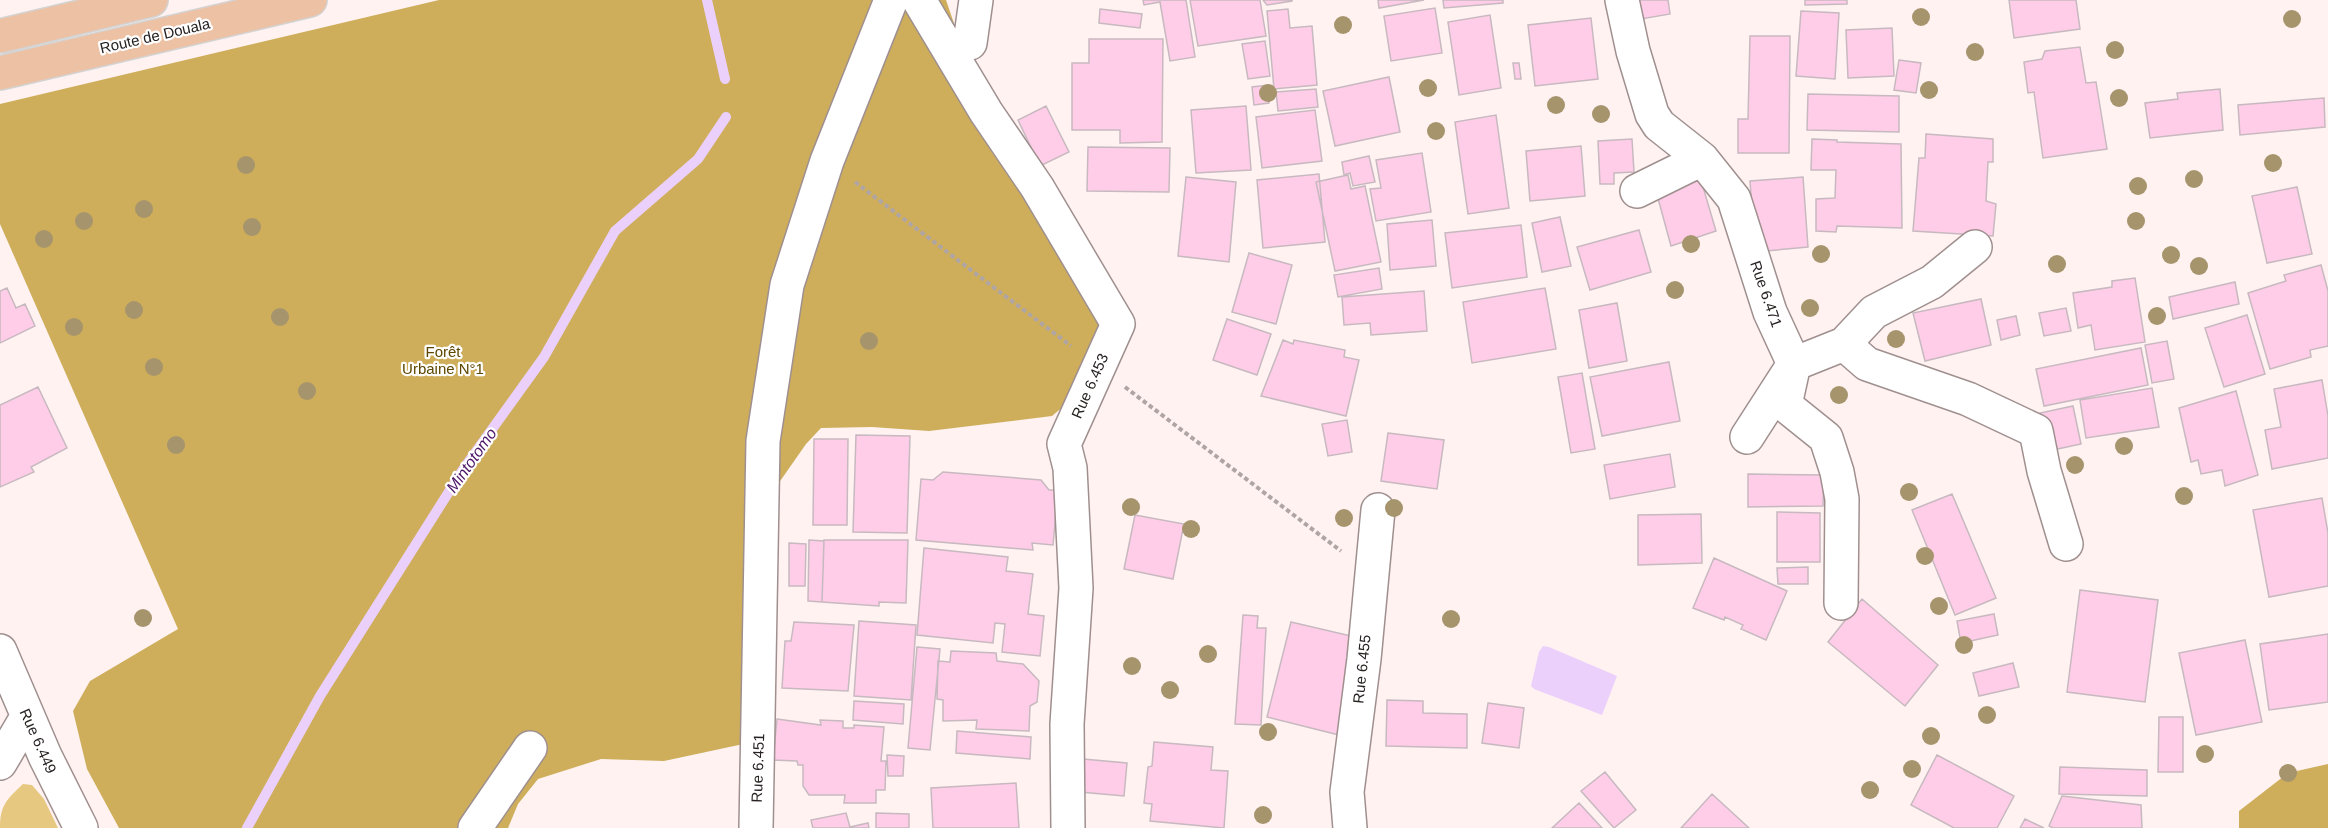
<svg xmlns="http://www.w3.org/2000/svg" width="2328" height="828" viewBox="0 0 2328 828" font-family="Helvetica,sans-serif">
  <style>
    .green { fill: #e6c880 }
    .forest { fill: #ceae5b }
    .water { fill: #ebd0fc }
    .lines { fill: none; stroke-linecap: round; stroke-linejoin: round }
    .stream { stroke: #ebd0fc; stroke-width: 10 }
    .building { fill: #ffcde7; stroke: #c7b9c0; stroke-width: 1.5 }
    .minor-casing { stroke: #9f908f; stroke-width: 36 }
    .major-casing { stroke: #d4d3d3; stroke-width: 36 }
    .path { stroke: #afa5a4; stroke-width: 4; stroke-dasharray: 4.5 3; stroke-linecap: butt }
    .minor { stroke: #fff; stroke-width: 33 }
    .major { stroke: #edc1a3; stroke-width: 33 }
    .tree { fill: #a6946d }
    .labels { text-anchor: middle; stroke-width: 4.5; stroke-linejoin: round; paint-order: stroke }
    .street-label { font-size: 15px; fill: #272121; stroke: #fff }
    .park-label { font-size: 15px; fill: #5d4701; stroke: #fff }
    .water-label { font-size: 16px; font-style: italic; fill: #4f176a; stroke: #fff }
  </style>
  <rect width="100%" height="100%" fill="#fff2f1"/>
  <path class="green" d="M23,784L32,785L44,799L58,828H0C0,805 7,799 23,784Z"/>
  <path class="forest" d="M439,0H946L960,41L1114,325L1077,395L1052,416L929,431L872,427L821,428L806,444L762,507L748,743L664,761L601,759L538,779L518,804L508,828H119L87,769L73,711L90,681L178,629L0,224V104Z
    M2328,764V828H2239V811L2288,773Z"/>
  <path class="water" d="M1543,646L1549,647L1617,676L1602,715L1534,689L1531,686L1539,652Z"/>
  <g class="lines">
    <path class="stream" d="M707,0L725,79
      M247,828L320,696L462,471L544,357L615,231L698,159L726,117"/>
  </g>
  <path class="building" d="M1143,0H1186L1195,57L1170,61L1160,2L1144,5Z
    M1190,0H1260L1266,36L1198,46Z
    M1263,0H1292V1L1267,5Z
    M1378,0H1424L1379,8Z
    M1443,0H1503V3L1444,8Z
    M1627,0H1668L1670,14L1630,21Z
    M1805,0H1847V4L1805,5Z
    M2009,0H2076L2080,29L2014,38Z
    M1435,8L1442,53L1391,61L1384,16Z
    M1100,9L1142,14L1140,28L1099,23Z
    M1288,9L1290,28L1312,26L1317,85L1274,89L1267,11Z
    M1801,11L1839,13L1835,79L1796,76Z
    M1490,15L1501,88L1459,95L1448,22Z
    M1591,18L1598,79L1535,86L1528,25Z
    M1892,28L1894,76L1848,78L1846,30Z
    M1750,36H1790L1789,153H1738V119H1748Z
    M1089,39H1163L1162,142L1120,143V130H1072V63H1089Z
    M1265,41L1270,76L1248,79L1242,44Z
    M2080,47L2086,83L2096,82L2107,149L2043,158L2034,92L2028,93L2024,62L2042,59L2045,51Z
    M1899,60L1921,63L1916,93L1894,90Z
    M1513,63H1519L1521,79H1515Z
    M1389,77L1400,132L1335,146L1323,91Z
    M1268,85L1269,103L1254,105L1252,87Z
    M1316,89L1318,107L1278,111L1276,92Z
    M2220,89L2223,130L2150,138L2145,103L2178,99L2177,93Z
    M1808,94L1899,96V132L1807,130Z
    M2324,98L2325,127L2240,135L2238,105Z
    M1046,106L1069,152L1040,166L1018,120Z
    M1246,106L1251,170L1196,173L1191,110Z
    M1315,110L1322,161L1262,168L1256,117Z
    M1496,115L1509,208L1468,214L1455,122Z
    M1926,134L1993,139V162H1988L1986,201L1996,204L1993,236L1913,231L1919,158H1925Z
    M1632,139L1634,172L1614,173V184H1600L1598,141Z
    M1812,139L1837,140V142L1901,144L1902,228L1837,226L1836,232L1816,231V199L1835,198L1836,170H1811Z
    M1581,146L1585,196L1530,201L1526,151Z
    M1088,147L1170,148L1169,192L1087,191Z
    M1422,153L1431,212L1376,221L1370,189L1381,188L1376,160Z
    M1369,156L1375,182L1353,186L1350,173L1344,175L1342,162Z
    M1319,174L1325,242L1263,248L1257,180Z
    M1348,175L1351,189L1365,186L1381,262L1335,271L1316,182Z
    M1186,177L1236,182L1229,262L1178,256Z
    M1803,177L1808,247L1755,252L1750,181Z
    M1701,180L1716,231L1671,246L1656,191Z
    M2297,187L2312,254L2267,263L2252,196Z
    M1560,217L1571,266L1542,272L1532,223Z
    M1432,220L1436,266L1390,270L1387,224Z
    M1521,225L1527,277L1452,288L1445,233Z
    M1639,230L1651,272L1590,290L1577,247Z
    M1249,253L1292,265L1276,324L1232,312Z
    M2321,265L2328,291V346L2310,350L2311,357L2270,369L2248,293L2286,281L2284,275Z
    M1379,268L1382,289L1338,297L1334,275Z
    M2135,278L2145,342L2095,350L2091,325L2078,328L2073,293L2112,287V281Z
    M2235,282L2239,304L2173,319L2169,297Z
    M7,288L16,308L25,304L35,326L0,343V291Z
    M1545,288L1556,349L1472,363L1463,302Z
    M1424,291L1427,331L1371,335L1370,323L1344,325L1342,297Z
    M1981,299L1991,345L1925,361L1913,313Z
    M1617,303L1627,361L1589,368L1579,310Z
    M2066,308L2071,331L2044,336L2039,313Z
    M2247,315L2265,374L2224,387L2205,328Z
    M2016,316L2020,335L2001,340L1997,320Z
    M1227,319L1271,334L1257,375L1213,360Z
    M1283,340L1293,344L1294,340L1345,350L1344,357L1359,360L1346,416L1261,396Z
    M2167,341L2174,379L2152,383L2145,345Z
    M2141,348L2148,385L2044,406L2036,369Z
    M1669,362L1680,421L1602,436L1590,377Z
    M1582,373L1595,449L1571,453L1558,377Z
    M2322,380L2328,416V458L2272,469L2265,430L2281,427L2274,389Z
    M38,387L67,448L31,467L34,472L0,487V405Z
    M2152,388L2159,427L2086,438L2080,400Z
    M2236,391L2258,475L2225,486L2222,470L2201,474L2198,460L2191,462L2179,408Z
    M2073,406L2081,444L2048,451L2040,413Z
    M1347,420L1352,452L1328,456L1322,424Z
    M1388,433L1444,440L1437,489L1381,481Z
    M856,435L910,436L907,533L853,532Z
    M814,439H848L847,525H813Z
    M1670,454L1675,487L1610,499L1604,465Z
    M943,472L1041,480L1049,490H1058L1053,545L1032,543L1033,550L916,540L921,479L933,480Z
    M1748,474L1824,475L1823,506L1748,507Z
    M1952,494L1996,598L1955,615L1912,510Z
    M2322,498L2328,533V586L2269,597L2253,510Z
    M1777,512L1820,513V562H1777Z
    M1701,514L1702,563L1638,565V515Z
    M1135,515L1184,524L1173,579L1124,569Z
    M809,540L824,541L822,602L808,601Z
    M824,540H908L906,603L879,602V606L822,602Z
    M789,543L806,544L805,586H789Z
    M924,548L1008,557L1006,571L1033,574L1028,614L1044,616L1040,656L1002,652L1005,624L995,623L993,643L917,635Z
    M1714,558L1787,591L1766,640L1741,629L1743,625L1725,617L1724,620L1693,608Z
    M1808,567V584H1778L1777,568Z
    M2080,590L2158,600L2145,702L2067,692Z
    M1862,599L1938,665L1905,706L1828,642Z
    M1994,614L1998,635L1961,643L1957,621Z
    M1243,615L1258,616L1257,628H1266L1261,725L1235,724Z
    M859,621L916,625L911,700L854,696Z
    M794,622L854,625L848,691L782,688L785,641H791Z
    M1291,622L1364,639L1339,735L1267,717Z
    M2328,634V702L2269,710L2260,644Z
    M2245,640L2262,722L2196,735L2179,653Z
    M917,647L940,649L930,750L908,748Z
    M951,651L996,653L997,661L1023,664L1039,681L1037,702L1030,706L1029,731L976,729L977,720L943,721V700L937,699L938,661L950,662Z
    M2013,663L2019,687L1979,696L1973,673Z
    M1387,700L1423,701V713L1467,714V748L1386,746Z
    M854,701L904,704L903,724L853,720Z
    M1488,703L1524,708L1519,748L1482,743Z
    M2159,717H2183V772H2158Z
    M777,719L821,725L820,720L843,721V728H854V725L884,727L881,761H886L885,790H876V803H844L845,795H809L803,786V765H798L797,761L773,760Z
    M957,731L1031,737L1030,759L956,753Z
    M1154,742L1213,747L1211,770L1228,771L1224,828L1150,821L1152,804L1144,803L1148,767L1152,766Z
    M887,755L904,756L903,776H888Z
    M1937,755L2014,796L1997,828H1954L1911,805Z
    M1083,759L1127,763L1124,796L1080,792Z
    M2060,767L2147,770V796L2059,794Z
    M1605,772L1636,810L1614,828L1581,791Z
    M1016,783L1019,828H933L931,788Z
    M1712,794L1749,828H1681Z
    M2062,796L2141,805L2142,828H2053L2049,826Z
    M1579,803L1602,828H1552Z
    M846,813L850,827L868,823L869,828H813L811,820Z
    M876,813L909,814V828H876Z
    M2025,819L2044,828H2020Z"/>
  <g class="lines">
    <defs>
      <path id="minor" d="M919,0L986,112L1037,187L1118,324L1064,444L1070,468L1076,588L1067,724L1068,828
        M1622,0L1633,51L1652,114L1659,125L1702,159L1734,199L1770,312L1794,364L1785,405L1826,438L1837,472L1842,499L1841,603
        M970,43L976,0
        M1637,191L1702,159
        M1844,344L1874,312L1932,282L1975,247
        M1747,437L1794,364L1844,344L1867,364L1968,399L2036,431L2044,471L2066,544
        M0,651L45,756L81,828
        M0,763L27,717
        M475,828L530,748
        M756,828L763,441L787,285L827,161L891,0
        M1350,828L1347,792L1364,659L1378,510"/>
      <path id="major" d="M0,36L151,0
        M0,73L310,0"/>
    </defs>
    <use href="#minor" class="minor-casing"/>
    <use href="#major" class="major-casing"/>
    <path class="path" d="M855,182L1071,346
      M1125,387L1341,551"/>
    <use href="#minor" class="minor"/>
    <use href="#major" class="major"/>
  </g>
  <g class="tree">
    <circle cx="1921" cy="17" r="9"/>
    <circle cx="2292" cy="19" r="9"/>
    <circle cx="1343" cy="25" r="9"/>
    <circle cx="2115" cy="50" r="9"/>
    <circle cx="1975" cy="52" r="9"/>
    <circle cx="1428" cy="88" r="9"/>
    <circle cx="1929" cy="90" r="9"/>
    <circle cx="1268" cy="93" r="9"/>
    <circle cx="2119" cy="98" r="9"/>
    <circle cx="1556" cy="105" r="9"/>
    <circle cx="1601" cy="114" r="9"/>
    <circle cx="1436" cy="131" r="9"/>
    <circle cx="2273" cy="163" r="9"/>
    <circle cx="246" cy="165" r="9"/>
    <circle cx="2194" cy="179" r="9"/>
    <circle cx="2138" cy="186" r="9"/>
    <circle cx="144" cy="209" r="9"/>
    <circle cx="84" cy="221" r="9"/>
    <circle cx="2136" cy="221" r="9"/>
    <circle cx="252" cy="227" r="9"/>
    <circle cx="44" cy="239" r="9"/>
    <circle cx="1691" cy="244" r="9"/>
    <circle cx="1821" cy="254" r="9"/>
    <circle cx="2171" cy="255" r="9"/>
    <circle cx="2057" cy="264" r="9"/>
    <circle cx="2199" cy="266" r="9"/>
    <circle cx="1675" cy="290" r="9"/>
    <circle cx="1810" cy="308" r="9"/>
    <circle cx="134" cy="310" r="9"/>
    <circle cx="2157" cy="316" r="9"/>
    <circle cx="280" cy="317" r="9"/>
    <circle cx="74" cy="327" r="9"/>
    <circle cx="1896" cy="339" r="9"/>
    <circle cx="869" cy="341" r="9"/>
    <circle cx="154" cy="367" r="9"/>
    <circle cx="307" cy="391" r="9"/>
    <circle cx="1839" cy="395" r="9"/>
    <circle cx="176" cy="445" r="9"/>
    <circle cx="2124" cy="446" r="9"/>
    <circle cx="2075" cy="465" r="9"/>
    <circle cx="1909" cy="492" r="9"/>
    <circle cx="2184" cy="496" r="9"/>
    <circle cx="1131" cy="507" r="9"/>
    <circle cx="1394" cy="508" r="9"/>
    <circle cx="1344" cy="518" r="9"/>
    <circle cx="1191" cy="529" r="9"/>
    <circle cx="1925" cy="556" r="9"/>
    <circle cx="1939" cy="606" r="9"/>
    <circle cx="143" cy="618" r="9"/>
    <circle cx="1451" cy="619" r="9"/>
    <circle cx="1964" cy="645" r="9"/>
    <circle cx="1208" cy="654" r="9"/>
    <circle cx="1132" cy="666" r="9"/>
    <circle cx="1170" cy="690" r="9"/>
    <circle cx="1987" cy="715" r="9"/>
    <circle cx="1268" cy="732" r="9"/>
    <circle cx="1931" cy="736" r="9"/>
    <circle cx="2205" cy="754" r="9"/>
    <circle cx="1912" cy="769" r="9"/>
    <circle cx="2288" cy="773" r="9"/>
    <circle cx="1870" cy="790" r="9"/>
    <circle cx="1263" cy="815" r="9"/>
  </g>
  <g class="labels">
    <g class="street-label">
      <text transform="translate(155 36) rotate(-13)" y="5">Route de Douala</text>
      <text transform="translate(1766 294) rotate(71)" y="5">Rue 6.471</text>
      <text transform="translate(1090 386) rotate(-66)" y="5">Rue 6.453</text>
      <text transform="translate(1362 669) rotate(-84)" y="5">Rue 6.455</text>
      <text transform="translate(38 741) rotate(66)" y="5">Rue 6.449</text>
      <text transform="translate(758 768) rotate(-88)" y="5">Rue 6.451</text>
    </g>
    <g class="park-label">
      <text x="443" y="357">Forêt<tspan x="443" dy="17">Urbaine N°1</tspan></text>
    </g>
    <g class="water-label">
      <text transform="translate(471 460) rotate(-55)" y="6">Mintotomo</text>
    </g>
  </g>
</svg>
